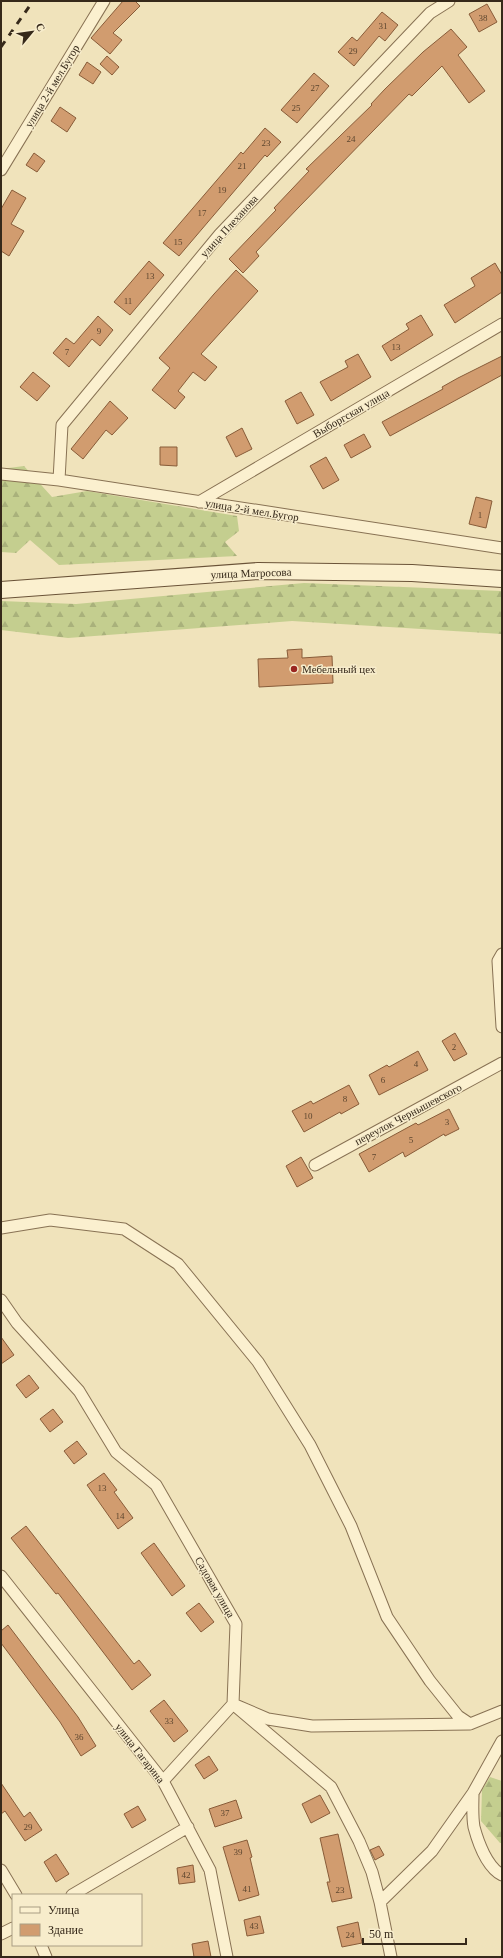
<svg xmlns="http://www.w3.org/2000/svg" width="503" height="1958" viewBox="0 0 503 1958" font-family="Georgia,serif">
  <style>
    .forest { fill: url(#forest-firs) }
    .building { fill: #d19c6f; stroke: #885c39 }
    .lines { fill: none; stroke-linecap: round; stroke-linejoin: round }
    .minor-casing { stroke: #887254; stroke-width: 13 }
    .secondary-casing { stroke: #6a5338; stroke-width: 18 }
    .minor { stroke: #fbf0cf; stroke-width: 11 }
    .secondary { stroke: #fbf0cf; stroke-width: 16 }
    .rail { stroke: #36291a; stroke-width: 3; stroke-dasharray: 7 7; stroke-linecap: butt }
    .poi-dot { fill: #9a2621; stroke: #f7eccb; stroke-width: 1.5 }
    .labels { text-anchor: middle; stroke-width: 3; stroke-linejoin: round; paint-order: stroke }
    .number-label { font-size: 9px; fill: #5d462f }
    .street-label { font-size: 11px; fill: #36291a; stroke: #f7eccb }
    .poi-label { font-size: 11px; fill: #36291a; stroke: #f7eccb; text-anchor: start }
  </style>
  <defs>
    <pattern id="forest-firs" width="22" height="20" patternUnits="userSpaceOnUse"><rect width="22" height="20" fill="#c4ce8f"/><path d="M5 1l3.5 6h-7zM16 11l3.5 6h-7z" fill="#a9b17b"/></pattern>
  </defs>
  <rect width="100%" height="100%" fill="#f0e3bb"/>
  <path class="forest" d="M24,466L52,497L87,491L237,516L239,531L225,542L237,556L59,565L30,540L16,553L1,552V469Z
    M304,583L502,591V634L292,621L68,638L1,630V601L76,604Z
    M490,1777L502,1781V1843H500L481,1821L482,1790Z"/>
  <path class="building" d="M123,1H135L140,6L113,33L122,40L110,54L91,38Z
    M487,4L497,22L479,32L469,14Z
    M382,12L398,25L385,41L379,36L354,66L338,52L352,37L357,41Z
    M451,29L467,47L458,55L485,91L469,103L442,66L412,96L409,94L299,207L256,252L259,256L243,273L229,259L276,210L274,208L309,171L306,169L372,105L371,104L385,89L423,52Z
    M107,56L119,67L112,75L100,64Z
    M87,62L101,72L93,84L79,75Z
    M314,73L329,86L297,123L281,110Z
    M60,107L76,118L67,132L51,121Z
    M265,128L281,142L267,157L265,155L179,256L163,243L241,152L243,154Z
    M34,153L45,161L37,172L26,165Z
    M12,190L26,198L11,224L24,231L9,256L1,251V209Z
    M149,261L164,275L130,315L114,302Z
    M495,263L502,275V292L455,323L444,305L475,286L471,278Z
    M236,270L258,291L201,354L217,367L205,381L193,372L178,391L185,397L175,409L152,390L170,368L159,358L214,294Z
    M421,315L433,335L391,361L382,346L409,329L406,324Z
    M98,316L113,330L100,346L92,339L69,367L53,353L66,338L74,344Z
    M358,354L371,377L331,401L320,382L348,367L345,361Z
    M502,356V375L390,436L382,422L443,389L442,387L458,378Z
    M33,372L50,386L37,401L20,387Z
    M301,392L314,415L297,424L285,401Z
    M110,401L128,418L112,435L106,430L83,459L71,449Z
    M242,428L252,449L236,457L226,437Z
    M364,434L371,447L351,458L344,445Z
    M160,447H177V466L160,465Z
    M326,457L339,480L323,489L310,466Z
    M476,497L492,501L486,528L469,524Z
    M302,649V658L332,656L333,683L259,687L258,659L288,658L287,650Z
    M455,1033L467,1054L454,1061L442,1041Z
    M418,1051L428,1070L379,1095L369,1075L387,1065L389,1067Z
    M349,1085L359,1104L341,1114L340,1112L304,1132L292,1111L311,1101L313,1104Z
    M449,1109L459,1129L445,1136L444,1134L405,1157L403,1152L369,1172L359,1154L416,1123L418,1125Z
    M301,1157L313,1178L297,1187L286,1166Z
    M1,1337L14,1355L1,1364Z
    M29,1375L39,1388L26,1398L16,1385Z
    M53,1409L63,1422L50,1432L40,1419Z
    M77,1441L87,1454L74,1464L64,1451Z
    M104,1473L117,1490L114,1492L133,1518L118,1529L87,1485Z
    M26,1526L134,1664L139,1660L151,1675L132,1690L58,1593L56,1594L11,1538Z
    M154,1543L185,1586L172,1596L141,1553Z
    M199,1603L214,1622L201,1632L186,1613Z
    M8,1625L78,1717L96,1746L81,1756L60,1722L1,1643V1631Z
    M164,1700L188,1731L174,1742L150,1711Z
    M209,1756L218,1770L204,1779L195,1765Z
    M1,1783L24,1817L30,1812L42,1830L25,1841L5,1811L1,1814Z
    M320,1795L330,1813L311,1823L302,1804Z
    M236,1800L242,1818L215,1827L209,1809Z
    M138,1806L146,1820L132,1828L124,1814Z
    M338,1834L352,1898L332,1902L327,1882H330L320,1838Z
    M247,1840L252,1857L250,1858L259,1895L239,1901L223,1847Z
    M379,1846L384,1855L375,1860L370,1850Z
    M56,1854L69,1874L56,1882L44,1862Z
    M193,1865L195,1882L179,1884L177,1868Z
    M260,1916L264,1933L247,1936L244,1920Z
    M358,1922L362,1943L342,1947L337,1927Z
    M208,1941L211,1957H194L192,1944Z"/>
  <g class="lines">
    <defs>
      <path id="minor" d="M1,170L104,1
        M1,474L59,480L502,548
        M59,480L62,425L220,234L430,13L449,1
        M199,502L502,324
        M502,954L498,961L502,1027
        M315,1165L502,1063
        M1,1228L50,1220L124,1229L178,1264L258,1362L310,1445L351,1526L387,1617L430,1681L458,1716L470,1724
        M1,1300L17,1323L79,1391L116,1452L156,1485L236,1624L233,1704L331,1787L359,1841L372,1872L380,1902L391,1957
        M1,1576L163,1781L210,1870L227,1957
        M163,1781L233,1704L268,1719L312,1726L470,1724L502,1711
        M473,1793C473,1803 472,1816 474,1827C478,1842 487,1867 502,1875
        M1,1870L16,1895
        M72,1895L188,1827
        M380,1902L432,1851L473,1793L502,1741
        M1,1934L13,1928
        M41,1945L46,1957"/>
      <path id="secondary" d="M1,590L258,571L412,573L502,579"/>
    </defs>
    <use href="#minor" class="minor-casing"/>
    <use href="#secondary" class="secondary-casing"/>
    <use href="#minor" class="minor"/>
    <use href="#secondary" class="secondary"/>
    <path class="rail" d="M1,47L33,1"/>
  </g>
  <circle class="poi-dot" cx="294" cy="669" r="4"/>
  <g class="labels">
    <g class="number-label">
      <text x="483" y="21">38</text>
      <text x="383" y="29">31</text>
      <text x="353" y="54">29</text>
      <text x="315" y="91">27</text>
      <text x="296" y="111">25</text>
      <text x="351" y="142">24</text>
      <text x="266" y="146">23</text>
      <text x="242" y="169">21</text>
      <text x="222" y="193">19</text>
      <text x="202" y="216">17</text>
      <text x="178" y="245">15</text>
      <text x="150" y="279">13</text>
      <text x="128" y="304">11</text>
      <text x="99" y="334">9</text>
      <text x="396" y="350">13</text>
      <text x="67" y="355">7</text>
      <text x="480" y="518">1</text>
      <text x="454" y="1050">2</text>
      <text x="416" y="1067">4</text>
      <text x="383" y="1083">6</text>
      <text x="345" y="1102">8</text>
      <text x="308" y="1119">10</text>
      <text x="447" y="1125">3</text>
      <text x="411" y="1143">5</text>
      <text x="374" y="1160">7</text>
      <text x="102" y="1491">13</text>
      <text x="120" y="1519">14</text>
      <text x="169" y="1724">33</text>
      <text x="79" y="1740">36</text>
      <text x="225" y="1816">37</text>
      <text x="28" y="1830">29</text>
      <text x="238" y="1855">39</text>
      <text x="186" y="1878">42</text>
      <text x="247" y="1892">41</text>
      <text x="340" y="1893">23</text>
      <text x="254" y="1929">43</text>
      <text x="350" y="1938">24</text>
    </g>
    <g class="street-label">
      <text transform="translate(52 86) rotate(-59)" y="4">улица 2-й мел.Бугор</text>
      <text transform="translate(229 226) rotate(-48)" y="4">улица Плеханова</text>
      <text transform="translate(351 413) rotate(-30)" y="4">Выборгская улица</text>
      <text transform="translate(252 510) rotate(9)" y="4">улица 2-й мел.Бугор</text>
      <text transform="translate(251 573) rotate(-2)" y="4">улица Матросова</text>
      <text transform="translate(408 1114) rotate(-28)" y="4">переулок Чернышевского</text>
      <text transform="translate(215 1587) rotate(60)" y="4">Садовая улица</text>
      <text transform="translate(140 1753) rotate(52)" y="4">улица Гагарина</text>
    </g>
    <g class="poi-label">
      <text x="302" y="673">Мебельный цех</text>
    </g>
  </g>
  <rect width="503" height="1958" fill="none" stroke="#36291a" stroke-width="4"/>
  <rect x="12" y="1894" width="130" height="52" fill="#f7eccb" stroke="#aa9e84"/>
  <rect x="20" y="1907" width="20" height="6" fill="#fbf0cf" stroke="#aa9e84"/>
  <text x="48" y="1914" font-size="12" fill="#36291a">Улица</text>
  <rect x="20" y="1924" width="20" height="12" fill="#d19c6f" stroke="#aa9e84"/>
  <text x="48" y="1934" font-size="12" fill="#36291a">Здание</text>
  <g transform="translate(32 32) rotate(61)" stroke="#f7eccb" stroke-width="3" paint-order="stroke">
  <path d="M0-3L7 15L0 10L-7 15Z" fill="#36291a"/>
  <text y="-6" font-size="11" font-weight="bold" text-anchor="middle" fill="#36291a">С</text>
  </g>
  <path d="M363 1938v6h103v-6" fill="none" stroke="#36291a" stroke-width="2"/>
  <text x="369" y="1938" font-size="12" fill="#36291a" stroke="#f7eccb" stroke-width="3" paint-order="stroke">50 m</text>
</svg>
